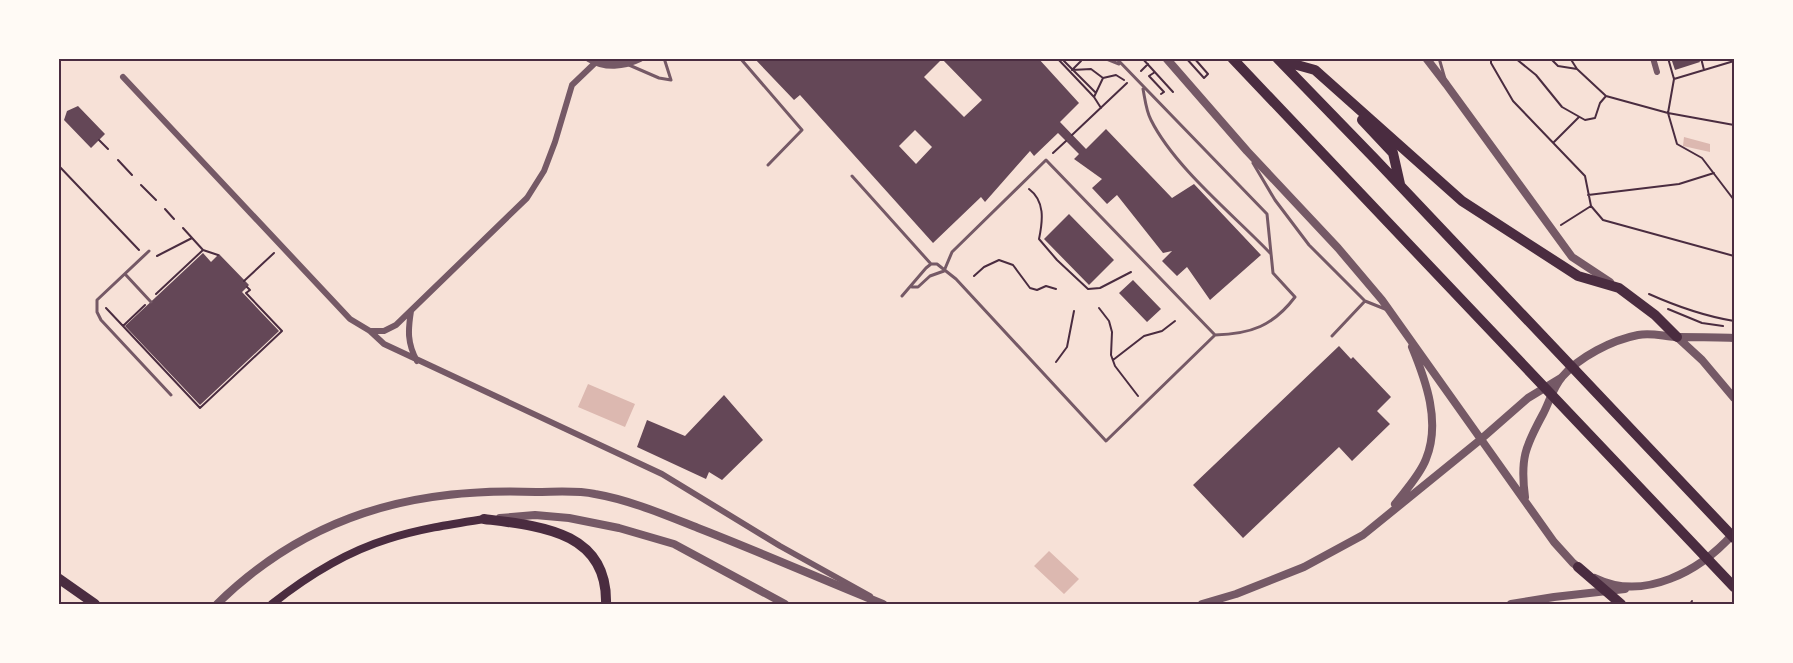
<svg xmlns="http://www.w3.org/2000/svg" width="1793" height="663" viewBox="0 0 1793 663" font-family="Jost,sans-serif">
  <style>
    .water { fill: #dcb8b0 }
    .building { fill: #644757; fill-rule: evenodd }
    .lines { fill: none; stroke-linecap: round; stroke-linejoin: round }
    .path { stroke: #4a2c40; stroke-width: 2 }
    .service { stroke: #755966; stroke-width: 3 }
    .minor { stroke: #755966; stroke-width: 6 }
    .tertiary { stroke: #755966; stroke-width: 8 }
    .secondary { stroke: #4a2c40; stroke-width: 8 }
    .motorway { stroke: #4a2c40; stroke-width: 10 }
    .neatline { fill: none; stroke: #4a2c40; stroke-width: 2 }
  </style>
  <rect width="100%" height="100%" fill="#f7e1d7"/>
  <path class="water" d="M1684,137L1710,144V152L1683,146Z
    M588,384L635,404L625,427L578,407Z
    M1049,551L1079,579L1064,594L1034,566Z"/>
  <path class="building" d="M754,58H1038L1079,103L1060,122L1086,149L1106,129L1172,198L1194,184L1261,255L1210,300L1187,267L1177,276L1162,261L1172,251L1163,253L1117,195L1107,204L1092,188L1102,179L1074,159L1079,154L1058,133L1034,156L1030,151L985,202L981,197L933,243L800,95L794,100ZM942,59L982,100L964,117L924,77ZM915,130L932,147L916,164L899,146Z
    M1671,58H1698L1700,62L1675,70Z
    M78,106L105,134L91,148L64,120L67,111Z
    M1069,214L1114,260L1089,285L1044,239Z
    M203,253L211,262L219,254L249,285L242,292L279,331L200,405L125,326Z
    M1133,280L1161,309L1147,322L1119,293Z
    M1339,346L1351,359L1353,357L1391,397L1377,411L1390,424L1352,461L1339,447L1243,538L1193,485Z
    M724,395L763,440L722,480L709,472L706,479L637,447L647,420L685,436Z"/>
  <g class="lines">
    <path class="path" d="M1057,58L1094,97
      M1061,58L1096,93
      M1077,58L1081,61L1072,70L1091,69L1103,78L1116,75L1124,80
      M1142,58L1173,92
      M1186,58L1204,78L1208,74L1194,58
      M1491,58V63L1513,101L1585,176L1591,206L1603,220L1734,256
      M1515,58L1536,75L1562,107L1585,120L1595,118L1600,103L1606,96
      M1550,58L1558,66L1577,69
      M1570,58L1577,69L1606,96L1668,113L1734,125
      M1668,58L1674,79L1668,113L1677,144L1702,158L1734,200
      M1701,58L1704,70
      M1141,71L1148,64
      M1155,72L1149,76L1164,92L1161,94
      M1674,79L1734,61
      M1101,108L1094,97L1103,78
      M1072,135L1127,83
      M99,140L108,149
      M1554,142L1579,117
      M1053,153L1066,141
      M118,160L132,175
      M58,165L139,250
      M141,185L156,200
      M1029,189C1045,201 1043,220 1039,239L1057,260L1088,289L1100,288L1131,272
      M1588,195L1679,184L1714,173
      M165,209L174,219
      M1561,225L1591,206
      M183,228L203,250L218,255
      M157,256L192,238
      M974,276L984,267L999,260L1013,265L1030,288L1037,290L1046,286L1056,289
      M244,281L274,253
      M156,294L203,250
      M1649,294C1678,307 1704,316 1734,321
      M145,305L123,326L200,408L282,331L246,293L250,290L247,287
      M106,308L123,326
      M1099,308L1109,321L1112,332L1111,355L1115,366L1138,396
      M1668,309L1702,323L1723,326
      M1113,360L1144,336L1162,331L1175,321
      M1056,362L1067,347L1074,311
      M1690,604L1692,601"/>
    <path class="service" d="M664,58L671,80
      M740,58L802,130L768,165
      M1104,58L1119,64
      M1439,58L1445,79
      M629,65L659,78L671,80
      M1143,89C1145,99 1146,111 1151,120C1175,168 1234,215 1271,254
      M1253,163L1275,200L1309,245L1365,301L1385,309
      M852,176L931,264
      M149,251L97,300V312L101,320L171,395
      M944,271L952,252L1046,160L1215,335
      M125,274L151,302
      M912,287H918L930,276L944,271
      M902,296L926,268L931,264H937L956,279L1106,441L1215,335C1251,334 1273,326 1295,297L1273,273L1267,214L1116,58
      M1332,336L1365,301"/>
    <path class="minor" d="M1653,58L1657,72
      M123,77L350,319L370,331L384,344L662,474L780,546L870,596
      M411,311C408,330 407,343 417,361
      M370,331H384L396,325L527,198L544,171L555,142L572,85L596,62"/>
    <path class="tertiary" d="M589,58C605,68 624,66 640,58
      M1166,58L1247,151L1338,248L1382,300L1554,542L1573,563L1582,570
      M1426,58L1446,84L1572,257L1610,282
      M1677,337L1702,360L1734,398
      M1525,497C1520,459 1525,447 1543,414C1549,403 1553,387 1562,377C1579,357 1612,340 1638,335C1652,332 1665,337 1679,337C1698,337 1716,337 1734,338
      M1395,504C1405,491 1420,475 1426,459C1441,422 1426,381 1412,347
      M500,518L535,515L569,518L619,528L674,544L785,604
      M1595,578C1644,602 1700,571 1733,534
      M217,604C307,516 412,487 536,492C555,492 576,490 595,494C630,500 665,515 698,528C760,552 821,579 883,604
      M1202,604L1236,594L1304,567L1363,535L1480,440L1528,398L1561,378
      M1511,604L1554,597L1625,589"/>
    <path class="secondary" d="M272,604C306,577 346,552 388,539C419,529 452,524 484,519"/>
    <path class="motorway" d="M1232,58L1734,587
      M1277,58L1375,159L1734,538
      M1279,60L1315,70L1462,201L1578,276L1619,288L1655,315L1677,337
      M1362,120L1393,153L1400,184
      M484,519C540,526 608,531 606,604
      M1578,567L1621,604
      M58,578L95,604"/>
  </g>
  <rect width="1793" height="663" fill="none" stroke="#fffaf5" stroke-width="120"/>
  <rect x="60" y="60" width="1673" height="543" class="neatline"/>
</svg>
